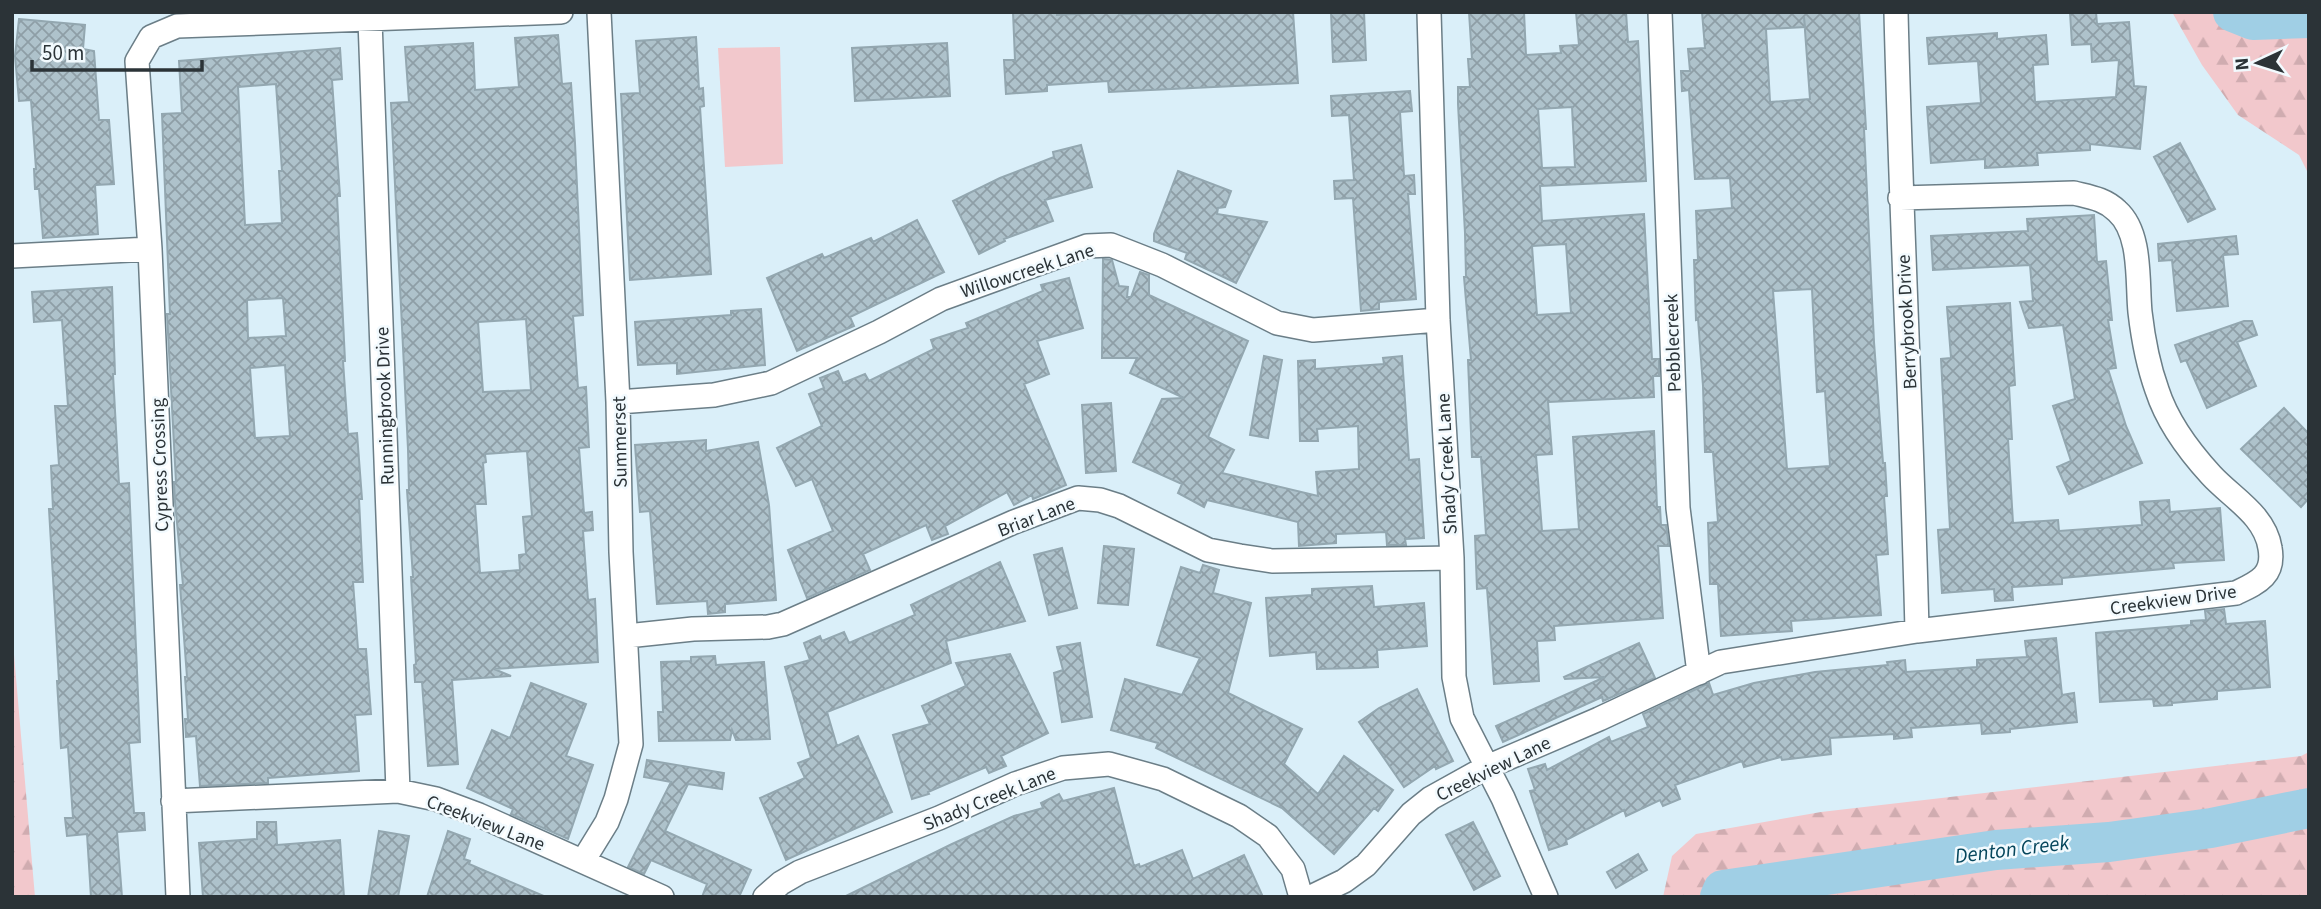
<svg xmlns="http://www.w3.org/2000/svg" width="2321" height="909" viewBox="0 0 2321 909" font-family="'Source Sans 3',sans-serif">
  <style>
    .forest { fill: url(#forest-firs) }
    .park { fill: #f2c8cc }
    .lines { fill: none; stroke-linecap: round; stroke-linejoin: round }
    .river { stroke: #a0cfe5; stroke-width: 40 }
    .building { fill: url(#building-cross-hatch); stroke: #93a7b0; stroke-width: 2; fill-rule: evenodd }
    .minor-casing { stroke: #6b7e87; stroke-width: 26 }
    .minor { stroke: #fff; stroke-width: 23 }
    .labels { text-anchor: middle; stroke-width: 5; stroke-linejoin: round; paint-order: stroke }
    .street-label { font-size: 19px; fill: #2b3337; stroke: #f2fafe }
    .water-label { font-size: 21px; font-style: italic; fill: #05465c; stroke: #f2fafe }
  </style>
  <defs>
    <pattern id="forest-firs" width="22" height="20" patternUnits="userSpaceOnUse" patternTransform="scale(1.75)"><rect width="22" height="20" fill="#f2c8cc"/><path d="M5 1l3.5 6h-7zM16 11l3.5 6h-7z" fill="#d0acb0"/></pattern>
    <pattern id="building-cross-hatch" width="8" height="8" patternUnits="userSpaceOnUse" patternTransform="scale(1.75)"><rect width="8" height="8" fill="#aec2cb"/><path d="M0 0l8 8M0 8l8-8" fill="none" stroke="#8e9ea6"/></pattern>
  </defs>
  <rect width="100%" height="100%" fill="#daeff9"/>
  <path class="forest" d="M2172,12H2309V175L2299,155L2238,115L2202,65Z
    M12,643H13L35,897H12Z
    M2309,752V897H1663L1672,856L1696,834L1821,812L2301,756Z"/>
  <path class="park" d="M780,47L783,164L725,167L718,48Z"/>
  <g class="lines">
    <path class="river" d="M2233,12L2253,20L2309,18
      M1720,897L1723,890L1996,850L2109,842L2211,828L2309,808"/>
  </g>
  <path class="building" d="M1013,12H1057V15L1111,12H1119V14L1293,12L1298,83L1109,92L1108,81L1047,85V91L1006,94L1004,60H1015Z
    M1331,12H1364L1366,60L1333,62Z
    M1469,12H1524L1526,55L1561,53L1560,46L1579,45L1576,12H1626L1628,42L1638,41L1646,181L1540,186L1542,221L1644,214L1652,359H1659V376H1653L1654,397L1548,402L1552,454L1536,455L1542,531L1579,529L1573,437L1654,431L1657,507H1660L1661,525H1666L1669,546H1658L1663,618L1554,626L1555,640L1537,641L1539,681L1494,684L1487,588L1477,589L1475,536L1486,535L1481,457H1472L1468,360H1471L1464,277H1466L1465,233L1458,104V87H1470L1468,59H1472ZM1572,107L1575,167L1542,168L1538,109ZM1566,244L1571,313L1537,315L1532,246Z
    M1702,12H1859L1866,129H1864L1874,342L1883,463H1885L1887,496H1884L1888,554L1876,555L1881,615L1791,621L1792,631L1721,636L1718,584H1710L1708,523L1718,522L1713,452H1705L1703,386L1698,319L1696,320L1694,260H1698L1696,211L1732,208L1730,178L1695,179L1689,90L1682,91L1681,71H1690L1688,49L1705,48ZM1804,17L1810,99L1770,102L1766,29L1805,27ZM1812,289L1817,392L1825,391L1830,466L1787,469L1773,291Z
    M2070,12H2096L2097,24L2129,22L2134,86L2146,87L2140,149L2090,144V150L2037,153L2038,165L1985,168V159L1931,163L1927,107L1981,103L1978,61L1929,64L1927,38L1997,33V39L2046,35L2048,64L2033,65L2035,102L2116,97L2119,60L2092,62L2091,44L2072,45Z
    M19,19L85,25L83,49L94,51L99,120H109L114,184L95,185L98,234L43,238L39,189H35L34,169H36L31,100L19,101L15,56Z
    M558,35L562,84L571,83L575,143L583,315L573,316L578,388L586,387L589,447L579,448L584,513L592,512L593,530L583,531L588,600L595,599L598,662L494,669L511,676L452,680L458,764L428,766L422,682H415L414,665L416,664L411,577H413L407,490H409L408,449L391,103L409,102L405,47L473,43L475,90L519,87L515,38ZM526,319L531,390L483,392L478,322ZM527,451L532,516L523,517L526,554L519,555L520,570L480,573L475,504H486L483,463L486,462L485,454Z
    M696,37L699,89L703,88L704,106L700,107L711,274L630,280L621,94L640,93L636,41Z
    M947,43L950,96L855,101L852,48Z
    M340,48L342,79L332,80L340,196H337L345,361H343L348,434L357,433L362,499H359L363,582H353L358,649H366L371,714L355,715L359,771L268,778V783L200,786L196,736L186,737L185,719H188L185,677H187L180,585H183L175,502L174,482H176L167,314H170L162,114L182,113L179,61ZM276,84L282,171H279L282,223L245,225L238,87ZM283,298L286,336L248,338L247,300ZM285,365L290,436L255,438L250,368Z
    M1410,91L1412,111L1400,112L1404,176L1414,175L1415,194H1408L1416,299L1379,302V309L1361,311L1353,198L1335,199L1334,181L1354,180L1349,115L1332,116L1331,96Z
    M2180,143L2215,209L2188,222L2154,157Z
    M1081,145L1092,187L1045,200L1053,221L1004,239L1005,241L979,254L953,201L1000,178L1054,157L1053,152Z
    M1178,171L1231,191L1225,207L1218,208L1217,214L1267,222L1236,283L1185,259L1187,253L1154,241V234Z
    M2094,215L2097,262L2106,261L2112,320H2108L2116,368L2108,369L2126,426L2142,463L2069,494L2057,467L2071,461L2053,406L2075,399L2063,325L2029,328L2020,302L2033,301L2030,265L1933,270L1931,236L2028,231L2027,219Z
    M917,220L944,272L850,317L854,326L797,351L767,278L822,254L824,258L871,238L873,242Z
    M2236,236L2238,254L2223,255L2228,306L2177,311L2172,260L2159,261L2158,244Z
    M1103,259L1112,260L1119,286L1128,287L1127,297H1131L1140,272L1149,275V295L1248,341L1208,437L1234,450L1222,473L1318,496L1316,472L1359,469L1358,426L1317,429L1318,441H1300L1298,361L1315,360V369L1384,364L1383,358L1402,356L1409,460L1419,459L1424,538L1405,539L1406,545H1387L1386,532L1336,534V543L1299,546L1298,522L1207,500L1204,507L1178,493L1182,484L1133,462L1162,399L1184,398L1130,373L1137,358H1102Z
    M1069,278L1083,328L1037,341L1049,374L1024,384L1066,485L1033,499L1032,495L1014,505L1007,492L945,526L948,534L932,540L926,525L863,554L870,570L807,598L788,550L833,531L812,479L796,486L777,448L822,426L809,394L824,388L820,378L838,371L843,383L865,374L869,381L934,349L931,340L968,328L966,323L1043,291L1041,285Z
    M112,287L115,374H113L119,484L129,483L140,742L129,743L134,813H144L145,830L117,832L122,897H91L87,834L67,836L65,818H73L68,747L61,748L57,681H59L49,509H53L51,466L59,465L55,406H68L62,320L34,322L32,292Z
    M2010,303L2015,385L2009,386L2012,439H2008L2013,523L2058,520L2059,531L2142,525L2140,502L2169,500L2170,512L2220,508L2224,560L2173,563L2174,568L2062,578V584L2012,587L2013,600L1995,601L1994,589L1942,593L1938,530L1950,529L1941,359L1951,358L1947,307Z
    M761,309L765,365L677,374V363L638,365L635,322L731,315V311Z
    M2244,321H2252L2257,335L2237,342L2256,386L2207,408L2186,360L2181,362L2175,345Z
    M1264,356L1282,360L1268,438L1250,435Z
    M1111,403L1116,471L1086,473L1082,405Z
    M2284,408L2309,434V498L2301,507L2241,449Z
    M706,440V451L758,442L769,505L776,600L725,604V612L708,614L707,601L657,604L650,511L640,512L635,445Z
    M1104,546L1134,549L1128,605L1098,603Z
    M1062,548L1077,608L1049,615L1034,555Z
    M1000,562L1025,621L946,641L951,663L827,712L837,746L858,736L892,812L786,860L760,798L805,778L798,763L811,758L785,667L810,660L804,643L820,636L822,641L844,632L849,643L915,615L911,605Z
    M1203,565L1219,570L1213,593L1251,603L1228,693L1302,729L1284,764L1318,794L1344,756L1393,790L1378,811L1374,808L1334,854L1282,808L1156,748L1158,743L1111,730L1125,679L1182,695L1200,658L1157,645L1181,567L1200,573Z
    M1372,586L1374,607L1424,603L1427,646L1377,650L1378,667L1359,668L1317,669L1316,652L1270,656L1266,598L1312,595V589Z
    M2224,609L2226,624L2265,621L2270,687L2217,691V699L2172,703V705L2154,706L2153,699L2100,702L2096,633L2191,625V621L2206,620L2205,611Z
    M2056,638L2062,695L2074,693L2077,722L2010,729V732L1982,734L1981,723L1911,728L1912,737L1894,739V734L1830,738L1831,754L1782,760L1781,757L1744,767L1742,761L1675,785L1680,799L1663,806L1660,800L1626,816L1624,810L1566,840L1567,844L1549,850L1530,791L1535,790L1528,769L1545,764L1547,770L1609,737L1611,742L1648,727L1643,714L1709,683L1713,695L1754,683L1815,672L1888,665L1887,662L1905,660L1906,672L1977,667V660L2027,657L2025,641Z
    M1080,643L1092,717L1062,722L1054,673L1063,670L1057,647Z
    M1639,643L1655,678L1603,701L1602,697L1503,742L1496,726L1605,677L1565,679L1564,677Z
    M1010,654L1048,733L1001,756L1006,766L989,773L986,767L928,792L929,794L912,799L893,735L930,724L922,706L966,686L956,663Z
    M715,656L716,665L764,662L770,739L736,740L732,730L730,740L659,741L658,712H663L661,662L691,661V657Z
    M531,683L586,704L566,756L593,765L568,839L511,814L513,809L467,788L492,730L510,738Z
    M1417,689L1453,761L1436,769L1435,766L1404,787L1359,722L1379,708Z
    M647,760L724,773L722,789L688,784L665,831L751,870L739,897H702L707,884L651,860L644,874L628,867L671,782L644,777Z
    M1114,788L1134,866L1139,864L1140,867L1182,850L1193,879L1244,855L1263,897H844L952,844L1014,816L1043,808L1041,803L1059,794L1063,801Z
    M257,822H276L277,845L340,840L344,897H203L199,843L257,839Z
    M1473,822L1500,876L1474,890L1446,835Z
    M379,831L409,836L398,897H368Z
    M448,831L470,839L464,859L470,861L469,864L546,897H427Z
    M1638,854L1647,870L1616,888L1607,872Z"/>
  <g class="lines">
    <defs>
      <path id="minor" d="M1429,12L1438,320L1452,558L1454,677L1462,718L1503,798L1546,897
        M1660,12L1678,508L1699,673
        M1896,12C1901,219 1912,425 1917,631
        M370,20L398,791
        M12,256L150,249
        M618,402L714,395L771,383L879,332L941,299L1087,246L1111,245L1129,252L1162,265L1277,323L1313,330L1438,320
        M627,636L693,629L768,627L783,624L1014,522L1078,498L1100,500L1119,506L1208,550L1240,556L1272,561L1452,558
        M173,801L398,791L436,799L479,815L662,897
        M583,861L607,822L616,799L631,744L621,552L618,402L599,12
        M178,897L150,249L137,61L151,37L177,26L561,12
        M765,897L781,883L800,872L939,818L1015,784L1063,768L1109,764L1163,779L1239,816L1268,836L1293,869L1301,897
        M1311,897L1344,881L1366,865L1411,814L1431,798L1487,767L1599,719L1721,662L1917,631L2236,593C2257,583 2275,576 2270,548C2265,515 2232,498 2211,475C2189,451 2167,421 2157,390C2148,365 2143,338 2140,312C2137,282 2142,233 2117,211C2105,199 2090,197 2074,193L1900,198"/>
    </defs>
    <use href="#minor" class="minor-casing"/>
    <use href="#minor" class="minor"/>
  </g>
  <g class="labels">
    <g class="street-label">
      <text transform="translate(1027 270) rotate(-18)" y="7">Willowcreek Lane</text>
      <text transform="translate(1906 322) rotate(-93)" y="7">Berrybrook Drive</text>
      <text transform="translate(1672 343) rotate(-92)" y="7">Pebblecreek</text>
      <text transform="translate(384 406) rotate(-92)" y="7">Runningbrook Drive</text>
      <text transform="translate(619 442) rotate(-91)" y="7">Summerset</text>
      <text transform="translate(1446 464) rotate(-93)" y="7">Shady Creek Lane</text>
      <text transform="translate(159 465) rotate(-92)" y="7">Cypress Crossing</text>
      <text transform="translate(1036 516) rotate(-21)" y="7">Briar Lane</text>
      <text transform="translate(2173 599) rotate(-8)" y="7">Creekview Drive</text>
      <text transform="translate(1493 768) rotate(-26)" y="7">Creekview Lane</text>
      <text transform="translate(989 798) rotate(-22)" y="7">Shady Creek Lane</text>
      <text transform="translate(486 822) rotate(21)" y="7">Creekview Lane</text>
    </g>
    <g class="water-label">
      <text transform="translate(2012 849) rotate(-7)" y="7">Denton Creek</text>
    </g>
  </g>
  <rect width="2321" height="909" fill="none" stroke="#2b3337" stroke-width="28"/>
  <g transform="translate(2258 63) rotate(266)" stroke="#f2fafe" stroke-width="5" paint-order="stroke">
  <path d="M0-5L12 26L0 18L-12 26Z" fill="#2b3337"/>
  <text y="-10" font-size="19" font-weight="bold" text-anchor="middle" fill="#2b3337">N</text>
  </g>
  <path d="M32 60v10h170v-10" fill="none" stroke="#2b3337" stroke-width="3.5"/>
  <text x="42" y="60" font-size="21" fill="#2b3337" stroke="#f2fafe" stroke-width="5" paint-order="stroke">50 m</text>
</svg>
